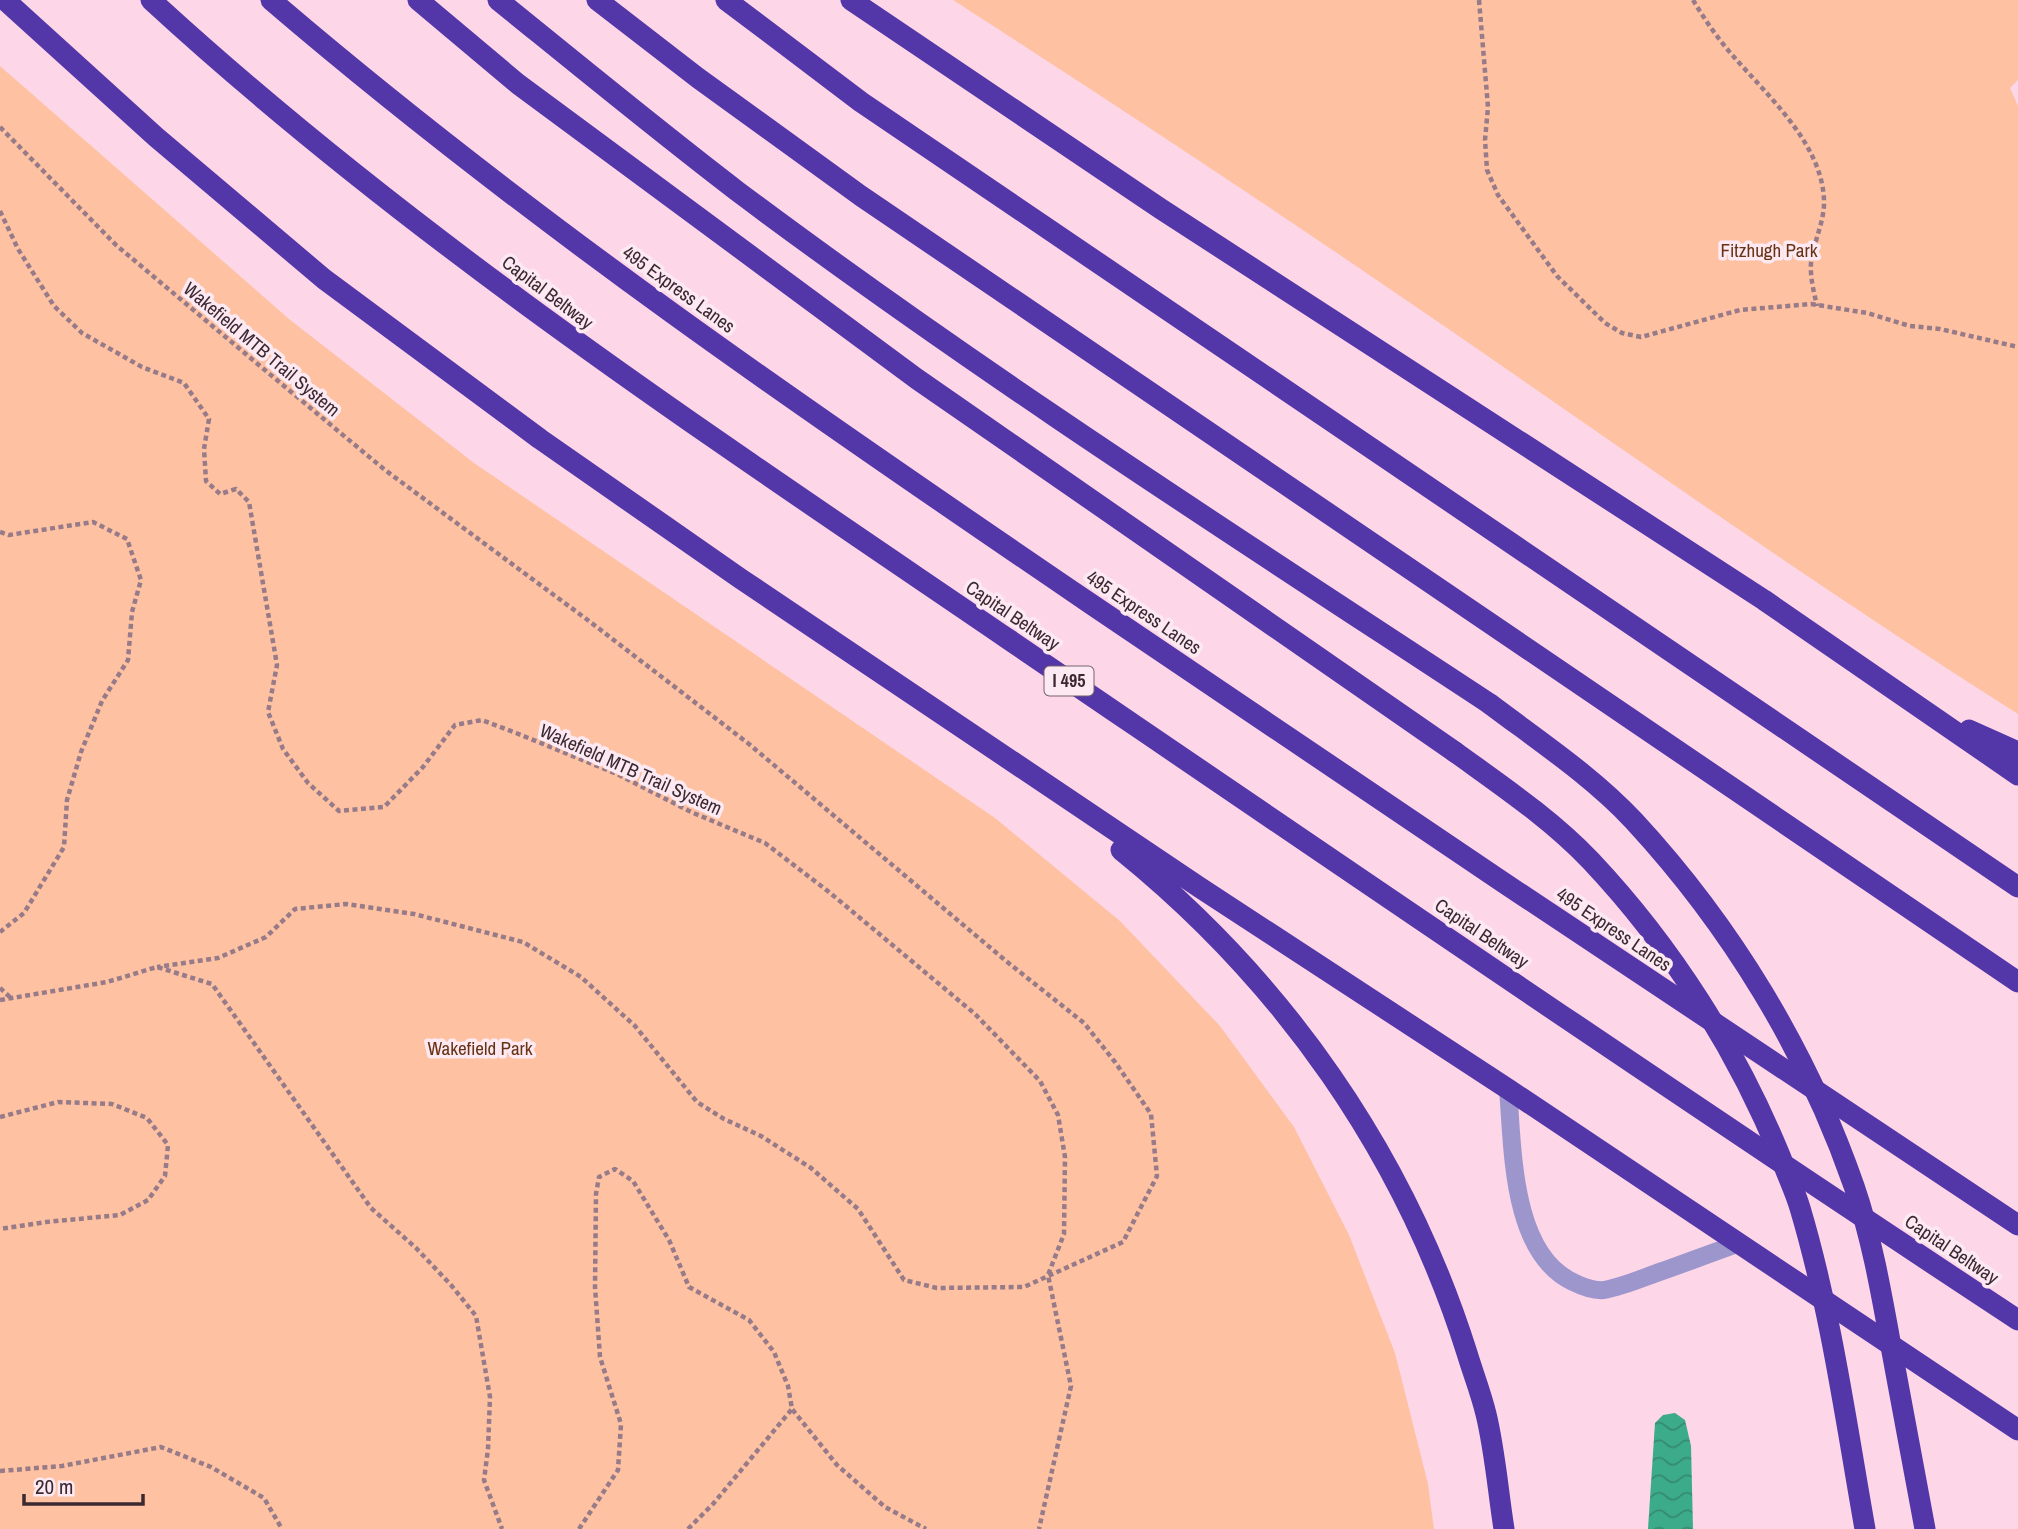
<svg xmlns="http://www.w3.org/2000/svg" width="2018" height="1529" viewBox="0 0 2018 1529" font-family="'Archivo Narrow',sans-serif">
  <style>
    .green { fill: #fec2a3 }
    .water { fill: url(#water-waves) }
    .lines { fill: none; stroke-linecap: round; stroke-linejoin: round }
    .path { stroke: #977b88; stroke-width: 4.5; stroke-dasharray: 5 3.5; stroke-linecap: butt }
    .minor { stroke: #9c96cc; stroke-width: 18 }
    .highway { stroke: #5336a7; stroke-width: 21 }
    .highway-bridge { stroke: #5336a7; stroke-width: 21 }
    .labels { text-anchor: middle; stroke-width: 7; stroke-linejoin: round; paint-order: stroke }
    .shield { fill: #fde9f2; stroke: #75636c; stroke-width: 2 }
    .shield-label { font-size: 18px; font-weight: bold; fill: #3b2932 }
    .park-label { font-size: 19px; fill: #673314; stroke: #fde9f2 }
    .street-label { font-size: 19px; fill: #3b2932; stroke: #fde9f2 }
  </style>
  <defs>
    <pattern id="water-waves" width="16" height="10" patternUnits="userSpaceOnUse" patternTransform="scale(1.75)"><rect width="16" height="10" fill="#3cab89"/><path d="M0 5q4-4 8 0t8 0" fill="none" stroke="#348b71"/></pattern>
  </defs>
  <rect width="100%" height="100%" fill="#fdd6e8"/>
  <path class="green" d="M953,0H2018V80L2010,88L2018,106V714C1823,591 1636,458 1447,328C1284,216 1119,107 953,0Z
    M0,66L289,319L474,463L995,818L1120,921L1220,1026L1294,1127L1349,1235L1395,1353L1428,1484L1434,1529H0Z"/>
  <path class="water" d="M1675,1413L1685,1420L1691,1446L1693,1529H1648L1655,1423L1663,1415Z"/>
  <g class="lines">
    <path class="path" d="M1479,0L1488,107L1485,140L1487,170L1498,195L1557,276L1605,323L1622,333L1641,337L1740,310L1811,304L1867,313L1910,326L1940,329L2018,347
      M1693,0C1705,20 1718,39 1734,57C1768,96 1822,144 1824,200C1825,221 1813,243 1811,263C1810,278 1814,292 1817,306
      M0,127L116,245L272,376L385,470L589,621L749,744L1006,961L1084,1023L1115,1062L1151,1114L1157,1176L1123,1242L1024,1287L937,1288L904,1280L858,1209L811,1168L761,1136L724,1119L697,1102L635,1026L581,977L523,942L414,914L346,904L295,909L266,937L218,958L157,967
      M0,211L18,249L54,306L82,333L142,367L184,383L209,419L204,449L206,481L220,494L236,489L249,502L277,665L268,712L283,749L308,783L339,811L384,807L423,767L455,725L482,720L516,733L617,774L691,812L765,843L829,892L975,1014L1040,1081L1058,1115L1065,1157L1064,1234L1048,1275L1071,1386L1039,1529
      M0,532L9,535L93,522L127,539L141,580L132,612L128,660L102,701L81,752L67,800L64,847L24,913L0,932
      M0,988L12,999
      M0,1000L107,982L157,967L212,984L371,1208L416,1248L451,1285L476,1316L490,1397L488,1449L484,1480L502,1529
      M0,1117L58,1102L112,1104L147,1118L168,1145L165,1176L148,1200L120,1215L46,1222L0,1229
      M0,1471L62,1466L161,1447L211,1467L264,1498L282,1529
      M579,1529L618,1470L621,1424L600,1357L595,1287L596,1194L599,1177L615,1169L633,1181L669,1240L689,1287L749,1320L774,1352L788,1386L792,1409L837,1465L885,1507L926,1529
      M688,1529L713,1504L792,1409"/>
    <path class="minor" d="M1508,1089C1513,1148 1511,1253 1573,1282C1583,1287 1593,1291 1604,1290C1621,1287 1638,1280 1654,1274C1683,1264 1711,1253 1740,1243"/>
    <path class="highway" d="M5,0L156,137L324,279L540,439L741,579L1199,887L1508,1089L2018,1430
      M151,0C413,241 715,439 1008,639C1343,867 1679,1097 2018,1320
      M271,0C529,221 810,413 1091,604C1399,813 1707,1020 2018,1225
      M418,0L518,84L917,379L1455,752
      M498,0C577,64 656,129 737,191C980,373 1236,537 1490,704
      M597,0L698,78L861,196L2018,982
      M726,0L861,102L2018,887
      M851,0L1161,209L1764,600L2018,775
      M1969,730L2018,752
      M1121,850C1283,981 1404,1153 1467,1353C1473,1373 1481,1393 1486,1414C1495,1451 1498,1491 1504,1529"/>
    <path class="highway-bridge" d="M1490,704C1539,741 1592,776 1634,821C1731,926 1807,1051 1854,1186C1871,1235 1881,1291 1890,1341C1902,1404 1913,1466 1925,1529
      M1455,752C1502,786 1551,819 1591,861C1672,947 1737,1050 1781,1158C1787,1175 1795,1191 1800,1208C1831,1312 1846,1422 1865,1529"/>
  </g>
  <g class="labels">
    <rect class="shield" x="1044.5" y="666.5" width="49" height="29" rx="5"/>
    <g class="shield-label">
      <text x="1069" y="687">I 495</text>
    </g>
    <g class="park-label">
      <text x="1769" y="257">Fitzhugh Park</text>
      <text x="480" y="1055">Wakefield Park</text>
    </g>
    <g class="street-label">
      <text transform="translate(679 289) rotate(36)" y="7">495 Express Lanes</text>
      <text transform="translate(548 292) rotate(37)" y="7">Capital Beltway</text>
      <text transform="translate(262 349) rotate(40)" y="7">Wakefield MTB Trail System</text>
      <text transform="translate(1144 612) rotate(34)" y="7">495 Express Lanes</text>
      <text transform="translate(1013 615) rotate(34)" y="7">Capital Beltway</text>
      <text transform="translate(631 769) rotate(24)" y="7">Wakefield MTB Trail System</text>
      <text transform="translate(1614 929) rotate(34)" y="7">495 Express Lanes</text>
      <text transform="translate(1482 933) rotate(34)" y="7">Capital Beltway</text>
      <text transform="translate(1952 1249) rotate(34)" y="7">Capital Beltway</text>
    </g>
  </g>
  <path d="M24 1494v10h119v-10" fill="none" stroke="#3b2932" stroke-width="3.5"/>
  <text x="35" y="1494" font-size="21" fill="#3b2932" stroke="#fde9f2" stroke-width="5" paint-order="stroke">20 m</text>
</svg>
